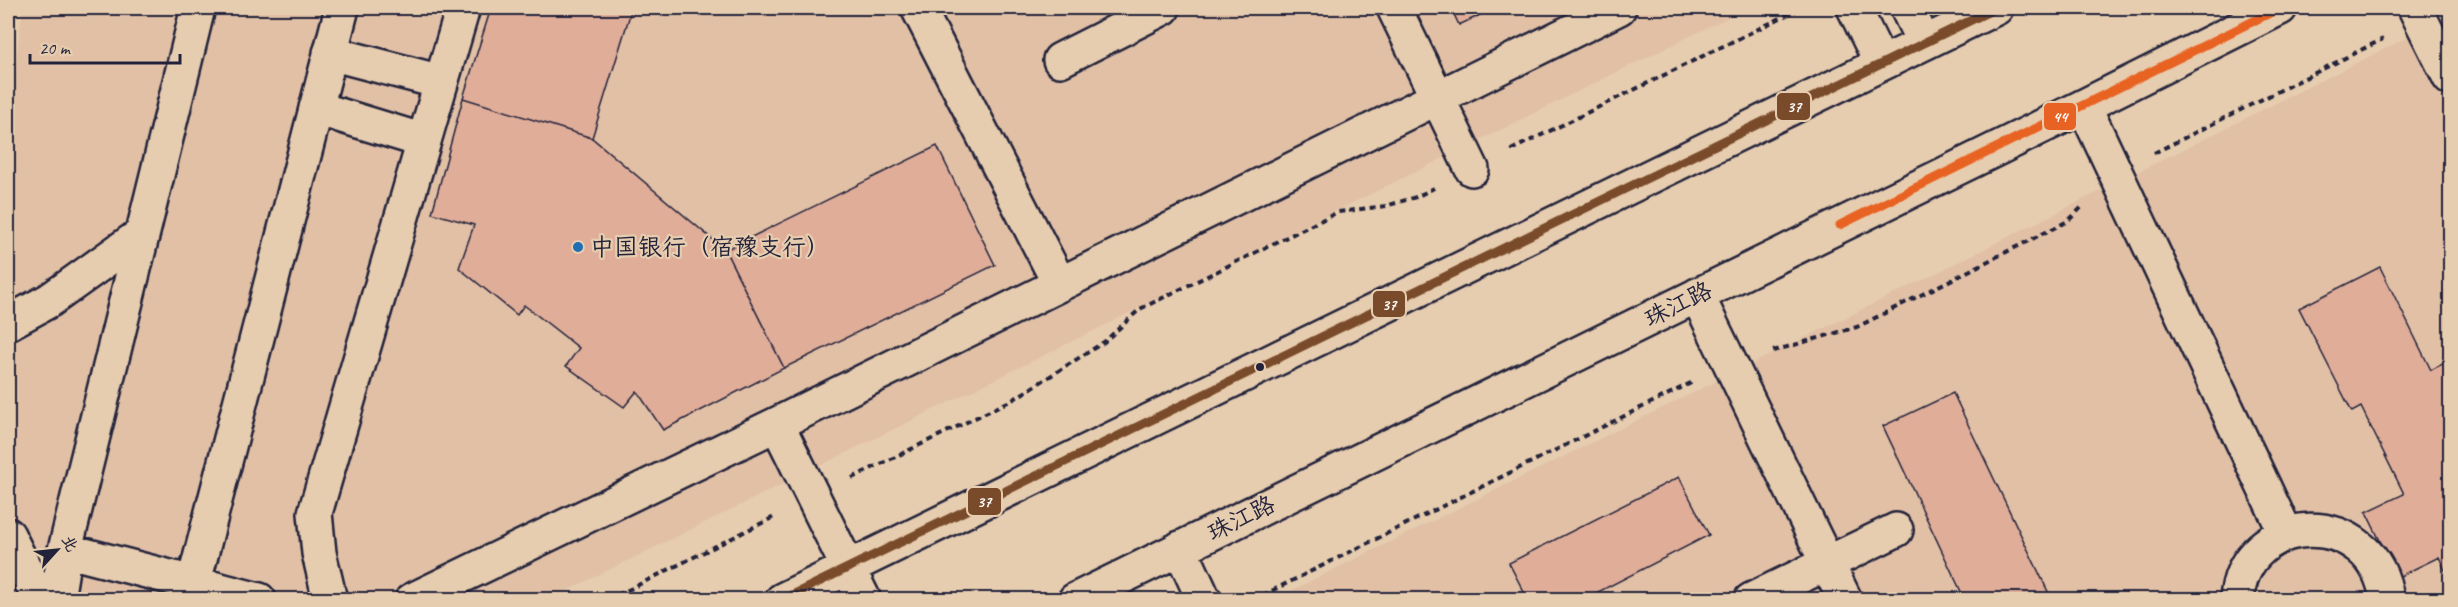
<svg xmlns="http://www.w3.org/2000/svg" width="2458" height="607" viewBox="0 0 2458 607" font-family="Caveat,'LXGW WenKai TC',sans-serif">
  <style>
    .built { fill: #e1c0a6 }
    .building { fill: #e0ad99; stroke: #22223b; stroke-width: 1.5 }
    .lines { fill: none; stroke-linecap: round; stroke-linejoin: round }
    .minor-casing { stroke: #22223b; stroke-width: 38 }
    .path { stroke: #22223b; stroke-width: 4; stroke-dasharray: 6 4.5; stroke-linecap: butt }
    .minor { stroke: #e7cdaf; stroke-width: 33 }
    .bus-1-casing { stroke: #e7cdaf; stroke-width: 14 }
    .bus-2-casing { stroke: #e7cdaf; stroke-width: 14 }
    .bus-1 { stroke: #e86223; stroke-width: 9 }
    .bus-2 { stroke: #7a4b2a; stroke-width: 9 }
    .poi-dot { fill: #1f6fb2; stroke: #e7cdaf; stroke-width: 2 }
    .bus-dot { fill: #22223b; stroke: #e7cdaf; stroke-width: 2 }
    .labels { text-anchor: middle; stroke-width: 4.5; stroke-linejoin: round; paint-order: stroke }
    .poi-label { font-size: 24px; fill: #22223b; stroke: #e7cdaf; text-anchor: start }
    .street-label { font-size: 24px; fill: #22223b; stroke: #e7cdaf }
    .line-badge { stroke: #e7cdaf; stroke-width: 2 }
    .badge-label { font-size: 16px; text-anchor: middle; font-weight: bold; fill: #fff }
  </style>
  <rect width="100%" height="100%" fill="#e7cdaf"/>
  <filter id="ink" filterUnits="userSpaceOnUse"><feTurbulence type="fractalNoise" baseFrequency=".0167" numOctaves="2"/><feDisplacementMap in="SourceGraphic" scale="12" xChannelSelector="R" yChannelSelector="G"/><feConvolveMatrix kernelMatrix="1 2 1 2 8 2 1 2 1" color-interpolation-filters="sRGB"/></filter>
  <g filter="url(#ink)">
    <path class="built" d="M23,8H1747L550,599L8,600V121Z
      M2450,16V599L1272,600L1918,282Z"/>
    <path class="building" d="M491,8H632L592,138L463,98Z
      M1451,8H1495L1459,25Z
      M1451,8H1495L1459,25Z
      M463,98L592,138L725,250L784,368L663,430L637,391L624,407L566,366L579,348L524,305L517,315L459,268L474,225L432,213Z
      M937,146L995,265L784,368L725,250Z
      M2380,267L2431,370L2450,360V581L2439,557L2398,577L2366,512L2404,494L2361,407L2352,412L2299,308Z
      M1953,393L2052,600H1965L1883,426Z
      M1679,477L1709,535L1594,594L1597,600H1528L1509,563Z"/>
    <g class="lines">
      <defs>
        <path id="minor" d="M918,8L1059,283
          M1394,8L1472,169
          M1854,8L1881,63
          M1907,8L1924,43
          M2415,8L2450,78
          M330,53L441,82
          M1060,60L1163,8
          M2084,106L2286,534
          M316,108L424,141
          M1697,295L1845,600
          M8,323L50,300L142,234
          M777,424L864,600
          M8,535L40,600
          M1180,548L1204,600
          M65,550L259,600
          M194,582L342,8
          M57,600L65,550L198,8
          M330,600L319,553L315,513L463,8
          M412,600L777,424L1619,8
          M782,600L1996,8
          M1075,600L2084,106L2280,8
          M1751,600L1896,530
          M2237,600C2243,509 2375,505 2387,600"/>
      </defs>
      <use href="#minor" class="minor-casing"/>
      <path class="path" d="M1511,150L1801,8
        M2154,153L2383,39
        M1773,351L1857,327L2068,221L2084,205
        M852,478L1014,399L1104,342L1140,309L1338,212L1386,206L1416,197L1434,188
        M608,600L776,516
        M1253,600L1693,382"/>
      <use href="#minor" class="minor"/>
      <defs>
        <path id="bus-1" d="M1840,225L2280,8"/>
        <path id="bus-2" d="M782,600L1996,8"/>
      </defs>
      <use href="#bus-1" class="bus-1-casing"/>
      <use href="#bus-2" class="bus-2-casing"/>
      <use href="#bus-1" class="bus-1"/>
      <use href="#bus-2" class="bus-2"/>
    </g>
  </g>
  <circle class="poi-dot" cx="578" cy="247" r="6"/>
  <circle class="bus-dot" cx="1260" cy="367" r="5"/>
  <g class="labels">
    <g class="poi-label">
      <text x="590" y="255">中国银行（宿豫支行）</text>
    </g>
    <g class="street-label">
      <text transform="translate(1678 304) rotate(-26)" y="8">珠江路</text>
      <text transform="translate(1241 518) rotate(-26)" y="8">珠江路</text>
    </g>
  </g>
  <g class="line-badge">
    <rect x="1776" y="92" width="35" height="29" rx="6" fill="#7a4b2a"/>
    <rect x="2043" y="102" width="34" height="29" rx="6" fill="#e86223"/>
    <rect x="1372" y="290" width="34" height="28" rx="6" fill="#7a4b2a"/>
    <rect x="967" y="487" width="35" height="29" rx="6" fill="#7a4b2a"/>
  </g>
  <g class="badge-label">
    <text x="1794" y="112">37</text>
    <text x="2060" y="122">44</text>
    <text x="1389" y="310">37</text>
    <text x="984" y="507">37</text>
  </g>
  <rect width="2458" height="607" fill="none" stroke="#e7cdaf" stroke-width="30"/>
  <rect x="15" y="15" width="2428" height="577" fill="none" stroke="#22223b" stroke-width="2" filter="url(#ink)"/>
  <g transform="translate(57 550) rotate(63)" stroke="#e7cdaf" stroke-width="4.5" paint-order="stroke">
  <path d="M0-4.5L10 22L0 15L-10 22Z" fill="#22223b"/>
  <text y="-9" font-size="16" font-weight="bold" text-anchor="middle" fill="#22223b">北</text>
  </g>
  <path d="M30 54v9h150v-9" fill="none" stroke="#22223b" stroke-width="3"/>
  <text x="39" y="54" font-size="18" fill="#22223b" stroke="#e7cdaf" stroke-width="4.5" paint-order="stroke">20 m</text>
</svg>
